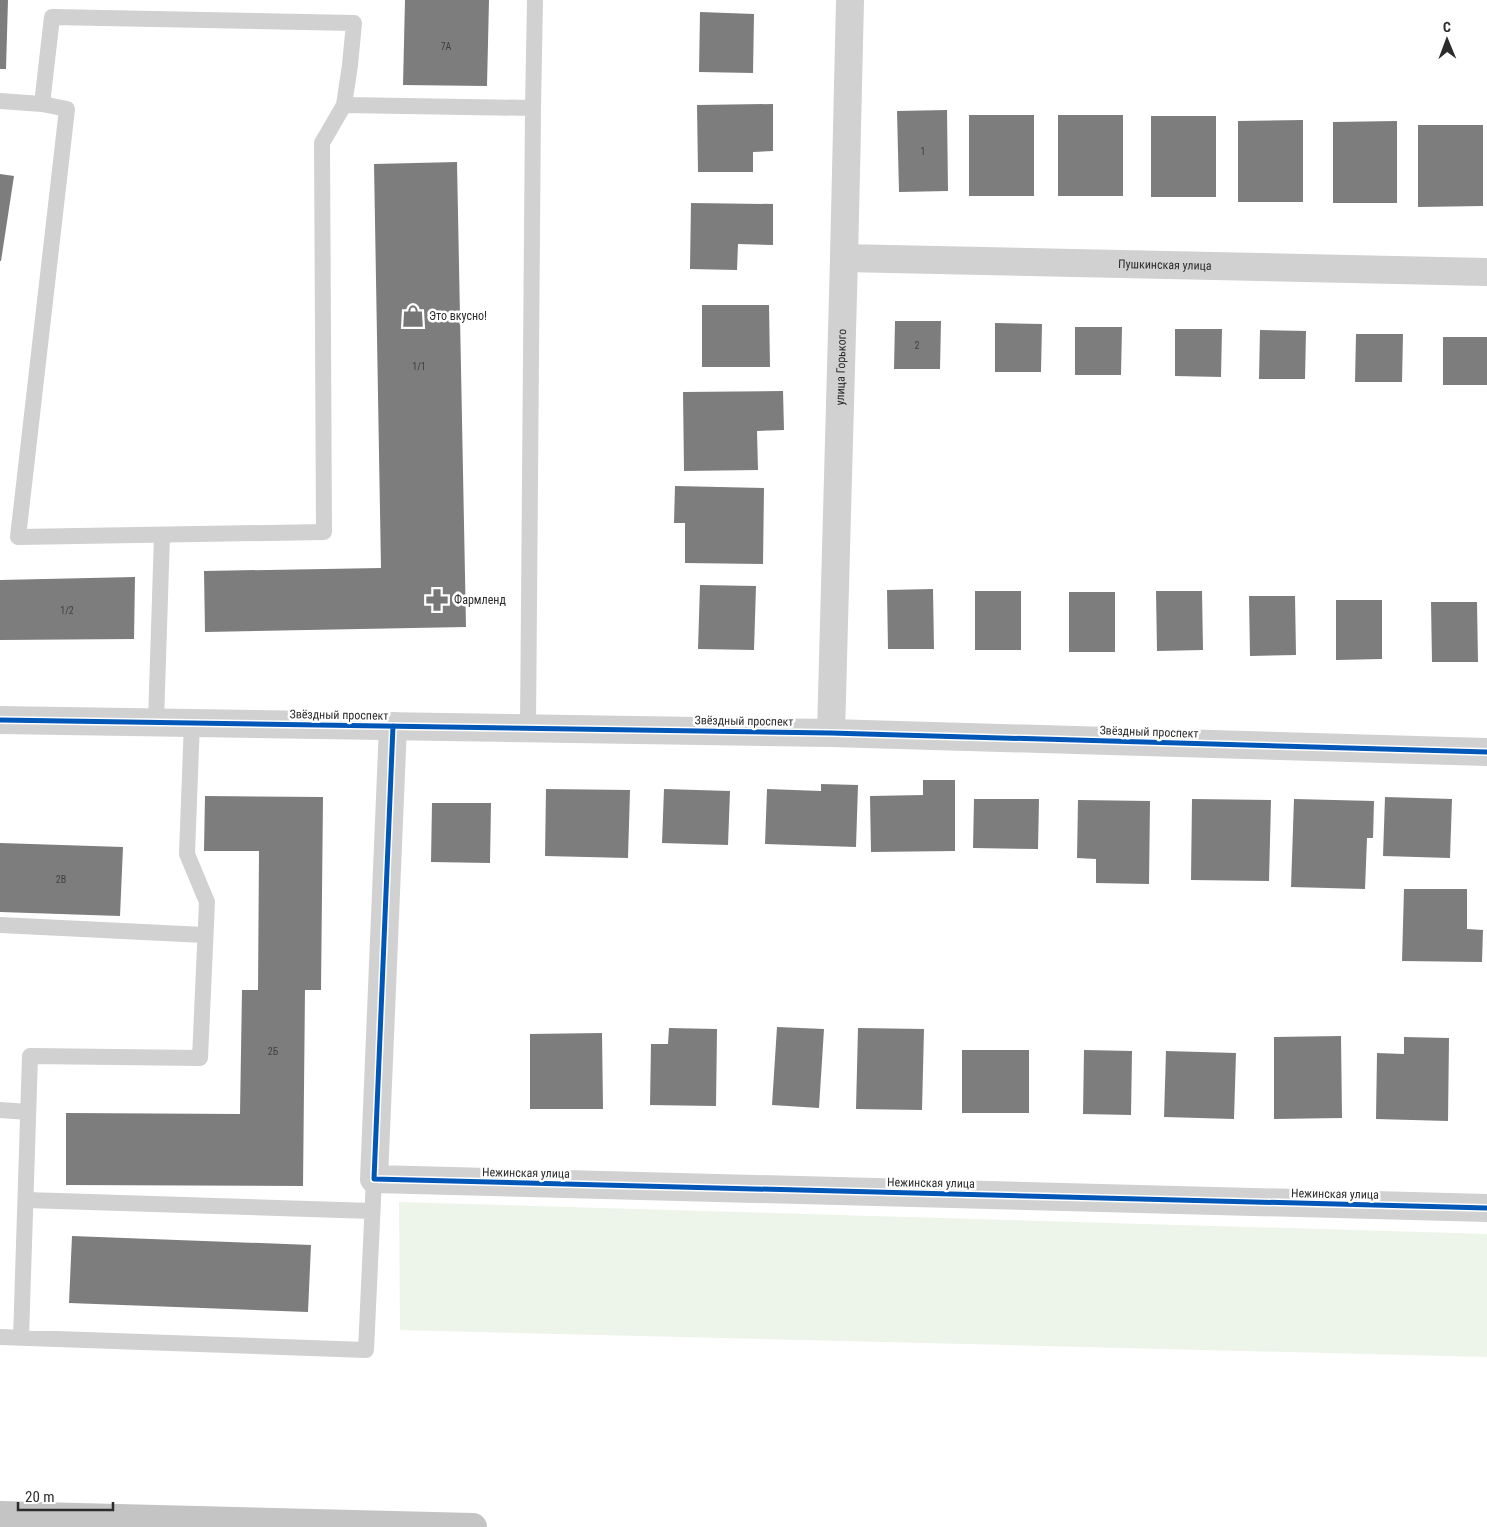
<svg xmlns="http://www.w3.org/2000/svg" width="1487" height="1527" viewBox="0 0 1487 1527" font-family="'Roboto Condensed',sans-serif">
  <style>
    .green { fill: #edf4e9 }
    .building { fill: #7d7d7d }
    .lines { fill: none; stroke-linecap: round; stroke-linejoin: round }
    .service { stroke: #d1d1d1; stroke-width: 16 }
    .minor { stroke: #d1d1d1; stroke-width: 28 }
    .tertiary { stroke: #d1d1d1; stroke-width: 28 }
    .primary { stroke: #c4c4c4; stroke-width: 28 }
    .cycleway-casing { stroke: #fff; stroke-width: 8 }
    .cycleway { stroke: #0057b8; stroke-width: 5 }
    .labels { text-anchor: middle; stroke-width: 5; stroke-linejoin: round; paint-order: stroke }
    .number-label { font-size: 10px; fill: #404040 }
    .street-label { font-size: 12px; fill: #2c2c2c; stroke: #fff }
    .poi-label { font-size: 12px; fill: #2c2c2c; stroke: #fff; text-anchor: start }
  </style>
  <rect width="100%" height="100%" fill="#fff"/>
  <path class="green" d="M399,1202L1487,1234V1357L400,1330Z"/>
  <path class="building" d="M0,0H8L6,69H0Z
    M405,0H489L487,86L403,85Z
    M700,12L754,14L753,73L699,72Z
    M773,104V151L753,152V172H698L697,105Z
    M947,110L948,191L899,192L897,111Z
    M969,115H1034V196H969Z
    M1058,115H1123V196H1058Z
    M1151,116H1216V197H1151Z
    M1303,120V202H1238V121Z
    M1397,121V203H1333V122Z
    M1418,125H1483V206L1418,207Z
    M457,162L466,627L205,632L204,571L381,568L374,164Z
    M0,174L14,176L1,261H0Z
    M691,203L773,204V245L738,244L737,270L690,269Z
    M702,305H769L770,367H702Z
    M895,321H941L940,369H894Z
    M995,323L1042,324L1041,372H995Z
    M1075,327H1122L1121,375H1075Z
    M1175,329H1222L1221,377L1175,376Z
    M1260,330L1306,331L1305,379H1259Z
    M1356,334H1403L1402,382H1355Z
    M1443,337H1487V385H1443Z
    M783,391L784,430L757,431L758,470L684,471L683,392Z
    M675,486L764,488L763,564L685,563V523H674Z
    M135,577L134,639L0,640V580Z
    M700,585L756,586L754,650L698,649Z
    M933,589L934,649H888L887,590Z
    M975,591H1021V650H975Z
    M1156,591H1202L1203,650L1157,651Z
    M1069,592H1115V652H1069Z
    M1249,596H1295L1296,655L1250,656Z
    M1336,600H1382V659L1336,660Z
    M1431,602H1477L1478,662H1432Z
    M923,780H955V851L871,852L870,796L923,795Z
    M821,784L858,785L856,847L765,844L767,789L821,791Z
    M546,789L630,790L628,858L545,856Z
    M664,789L730,791L728,845L662,843Z
    M205,796L323,797L321,990H305L303,1186L66,1185V1113L240,1114L242,990H258L259,851H204Z
    M1385,797L1452,799L1450,858L1383,856Z
    M974,799H1039L1038,849L973,848Z
    M1192,799L1271,800L1269,881L1191,880Z
    M1294,799L1374,801L1373,838H1367L1365,889L1291,887Z
    M1078,800L1150,801L1149,884L1096,883V859L1077,858Z
    M432,803H491L490,863L431,862Z
    M0,843L123,847L120,916L0,912Z
    M1404,889H1467V929L1483,930L1482,962L1402,961Z
    M777,1027L824,1029L819,1108L772,1105Z
    M669,1028L717,1029L716,1106L650,1105L651,1044H668Z
    M858,1028L924,1029L922,1110L856,1109Z
    M602,1033L603,1109H530V1034Z
    M1341,1036L1342,1118L1274,1119V1037Z
    M1404,1037L1449,1038L1448,1121L1376,1119L1377,1053L1404,1054Z
    M962,1050H1029V1113H962Z
    M1084,1050L1132,1051L1131,1115L1083,1114Z
    M1166,1051L1236,1053L1234,1119L1164,1117Z
    M72,1236L311,1245L308,1312L69,1303Z"/>
  <g class="lines">
    <path class="service" d="M0,101L42,104L67,109L18,537L324,532L322,143L344,105L350,65L354,23L52,17L42,104
      M344,105L533,108L528,728
      M533,108L535,0
      M156,722L162,535
      M0,925L204,935
      M0,1110L28,1112
      M26,1200L372,1211
      M0,1337L366,1350L374,1179
      M21,1338L30,1056L200,1058L207,902L187,854L192,722"/>
    <g class="minor">
      <path id="s1" d="M844,258L1487,272"/>
      <path d="M393,726L374,1179L1487,1208"/>
      <path id="s2" d="M831,733L844,258L850,0"/>
    </g>
    <path class="tertiary" d="M0,720L831,733L1487,752"/>
    <path class="primary" d="M0,1515L473,1527"/>
    <defs>
      <path id="cycleway" d="M0,720L831,733L1487,752
        M393,726L374,1179L1487,1208"/>
    </defs>
    <use href="#cycleway" class="cycleway-casing"/>
    <use href="#cycleway" class="cycleway"/>
  </g>
  <defs>
    <symbol id="shop-bare" viewBox="-9 -9 18 18"><path d="M-5-2.5h2.3a2.7 3.5 0 0 1 5.4 0H5L5.5 6h-11ZM-1.5-2.5h3a1.5 2.3 0 0 0-3 0Z" fill="#767676" stroke="#fff" stroke-width="2.5" paint-order="stroke"/></symbol>
    <symbol id="pharmacy-bare" viewBox="-9 -9 18 18"><path d="M-2-6h4v4h4v4h-4v4h-4v-4h-4v-4h4Z" fill="#767676" stroke="#fff" stroke-width="2.5" paint-order="stroke"/></symbol>
  </defs>
  <g fill-rule="evenodd">
    <use href="#shop-bare" x="397" y="300" width="32" height="32"/>
    <use href="#pharmacy-bare" x="421" y="584" width="32" height="32"/>
  </g>
  <g class="labels">
    <g class="number-label">
      <text x="446" y="50">7А</text>
      <text x="923" y="155">1</text>
      <text x="917" y="349">2</text>
      <text x="419" y="370">1/1</text>
      <text x="67" y="614">1/2</text>
      <text x="61" y="883">2В</text>
      <text x="273" y="1055">2Б</text>
    </g>
    <g class="street-label">
      <text dy="4" stroke="none"><textPath href="#s1" startOffset="321">Пушкинская улица</textPath></text>
      <text dy="4" stroke="none"><textPath href="#s2" startOffset="366">улица Горького</textPath></text>
      <text transform="translate(339 715) rotate(1)" y="4">Звёздный проспект</text>
      <text transform="translate(744 721) rotate(1)" y="4">Звёздный проспект</text>
      <text transform="translate(1149 732) rotate(2)" y="4">Звёздный проспект</text>
      <text transform="translate(526 1173) rotate(1)" y="4">Нежинская улица</text>
      <text transform="translate(931 1183) rotate(1)" y="4">Нежинская улица</text>
      <text transform="translate(1335 1194) rotate(1)" y="4">Нежинская улица</text>
    </g>
    <g class="poi-label">
      <text x="429" y="320">Это вкусно!</text>
      <text x="454" y="604">Фармленд</text>
    </g>
  </g>
  <g transform="translate(1447 40) rotate(359)" stroke="#ffffff" stroke-width="4" paint-order="stroke">
  <path d="M0-4L9 19L0 12L-9 19Z" fill="#2c2c2c"/>
  <text y="-8" font-size="14" font-weight="bold" text-anchor="middle" fill="#2c2c2c">С</text>
  </g>
  <path d="M18 1502v8h95v-8" fill="none" stroke="#2c2c2c" stroke-width="2.5"/>
  <text x="25" y="1502" font-size="15" fill="#2c2c2c" stroke="#ffffff" stroke-width="4" paint-order="stroke">20 m</text>
</svg>
